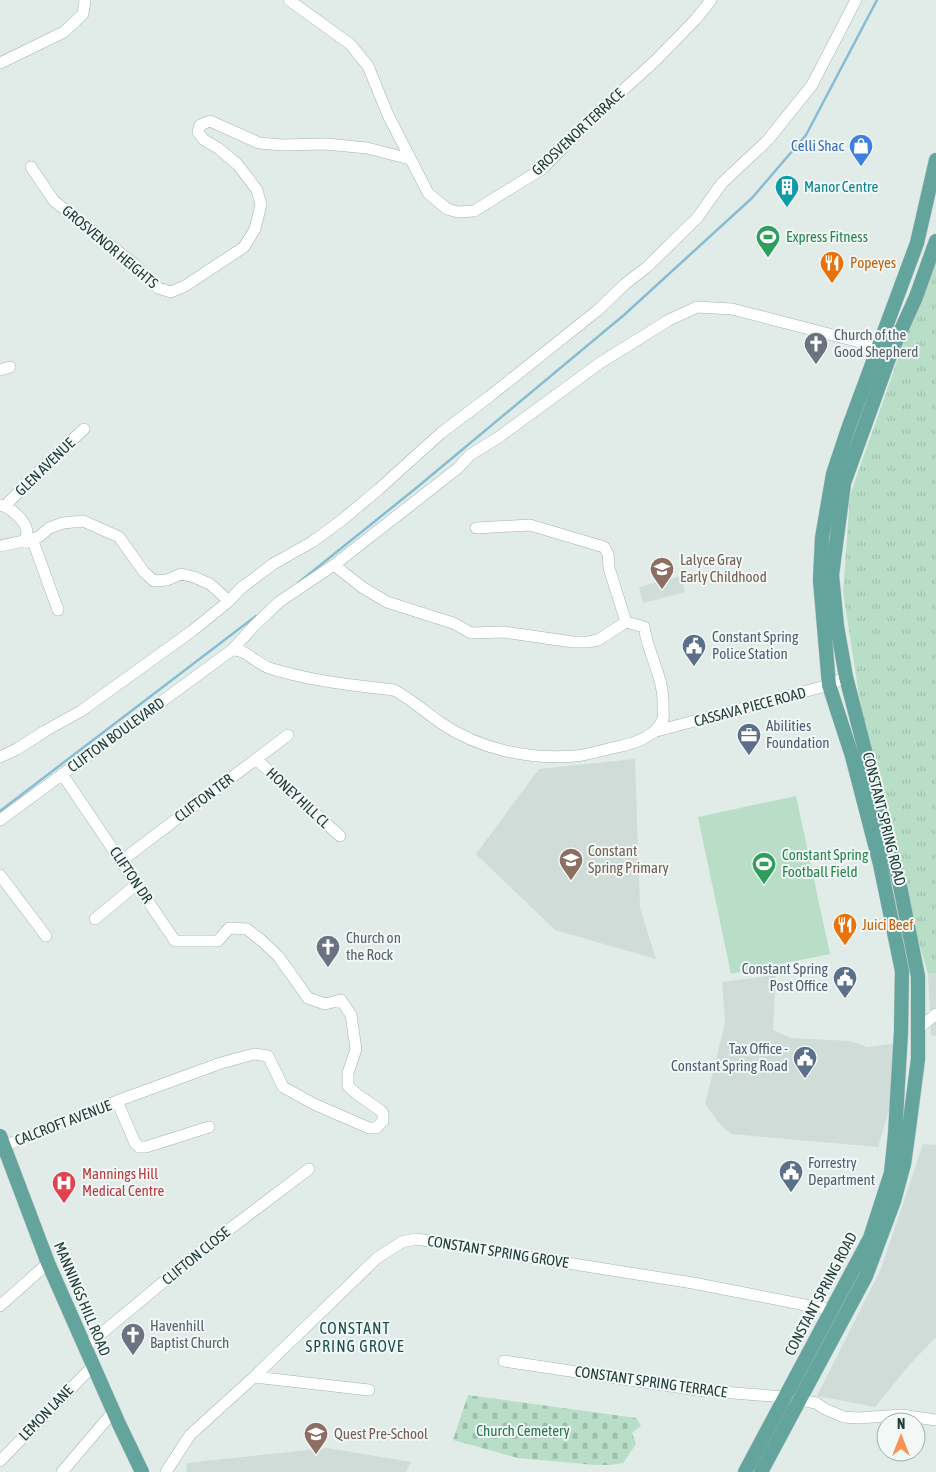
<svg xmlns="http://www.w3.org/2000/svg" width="936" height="1472" viewBox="0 0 936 1472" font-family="'Asap Condensed',sans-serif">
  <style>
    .built { fill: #cfdcd8 }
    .grass { fill: url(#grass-tufts) }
    .cemetery { fill: url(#cemetery-stones) }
    .pitch { fill: #b9dec8 }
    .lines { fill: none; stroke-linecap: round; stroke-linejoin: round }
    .stream { stroke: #86bdd4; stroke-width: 2.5 }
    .minor-casing { stroke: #a3b4b1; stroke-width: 12 }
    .major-casing { stroke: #c1c9c8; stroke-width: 15 }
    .minor { stroke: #fff; stroke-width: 11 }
    .major { stroke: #63a49c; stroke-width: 14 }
    .labels { text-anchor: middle; stroke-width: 4; stroke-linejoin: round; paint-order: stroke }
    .street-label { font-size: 15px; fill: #203d3a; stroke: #f1f8f6 }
    .shop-label { font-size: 15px; fill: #366cbe; stroke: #f1f8f6; text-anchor: end }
    .culture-label { font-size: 15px; fill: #0d838f; stroke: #f1f8f6; text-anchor: start }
    .leisure-label { font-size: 15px; fill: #27864d; stroke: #f1f8f6; text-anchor: start }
    .food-label { font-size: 15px; fill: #c56008; stroke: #f1f8f6; text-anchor: start }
    .worship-label { font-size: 15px; fill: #5b616d; stroke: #f1f8f6; text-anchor: start }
    .education-label { font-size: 15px; fill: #785e54; stroke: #f1f8f6; text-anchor: start }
    .service-label { font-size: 15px; fill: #4e5e75; stroke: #f1f8f6; text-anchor: start }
    .health-label { font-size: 15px; fill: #be3a42; stroke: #f1f8f6; text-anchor: start }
    .park-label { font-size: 15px; fill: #297652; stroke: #f1f8f6 }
    .neighbourhood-label { font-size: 16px; letter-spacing: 1px; fill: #1b504b; stroke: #f1f8f6 }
  </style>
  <defs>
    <pattern id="grass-tufts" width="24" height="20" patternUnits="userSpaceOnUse" patternTransform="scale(1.25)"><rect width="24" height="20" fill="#b9dec8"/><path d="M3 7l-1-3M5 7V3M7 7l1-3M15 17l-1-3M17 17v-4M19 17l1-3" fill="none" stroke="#9fbfad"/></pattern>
    <pattern id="cemetery-stones" width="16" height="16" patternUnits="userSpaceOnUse" patternTransform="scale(1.25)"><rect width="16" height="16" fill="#b9dec8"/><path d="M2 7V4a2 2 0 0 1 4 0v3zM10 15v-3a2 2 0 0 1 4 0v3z" fill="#9fbfad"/></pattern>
  </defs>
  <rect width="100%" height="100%" fill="#e1ece9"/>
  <path class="built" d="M681,576L685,592L643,603L639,587Z
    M635,759L640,908L656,959L555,930L476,854L539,769Z
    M936,973V1036L931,1035L928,974Z
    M776,975L773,1030L791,1038L851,1041L867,1047L902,1043L906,1054L878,1147L731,1134L720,1124L705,1104L725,1023L722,982Z
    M923,1144L936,1145V1337L910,1364L875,1407L817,1396L881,1269Z
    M327,1448L411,1462L406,1472H186L187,1463Z"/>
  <path class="grass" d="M936,259V973L928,974L884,826L870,766L843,592L850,495L893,373L916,297Z"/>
  <path class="cemetery" d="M468,1395L636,1418L641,1426L632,1433L636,1444L623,1463L610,1465H595L518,1458L453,1440Z"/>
  <path class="pitch" d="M796,796L830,954L731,974L698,817Z"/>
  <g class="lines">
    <path class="stream" d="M298,583L415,489L624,315L752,198L806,135L877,0
      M0,811L256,616"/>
    <defs>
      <path id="minor" d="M289,0L350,44L368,66L388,115L428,193L447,209L458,212L474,211L542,169L591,119L655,61L696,19L711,0
        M0,63L64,32L83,14L85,0
        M31,167L54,201L134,264L158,288L171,292L185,286L244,247L255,229L261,205L257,190L238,165L218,148L204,140L198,132L200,125L210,121L259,143L282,145L326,144L367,148L410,159
        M0,370L10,367
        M0,505C10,507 25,520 27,531C27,533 26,536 26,539
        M5,506L43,467L84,429
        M26,539L34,544L58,610
        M0,546L33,539L40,536L49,528L63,523L83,521L119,537L144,572L154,581L167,580L181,574L194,577L210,584L229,601
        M334,565L362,587L387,602L453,623L471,633L504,632L573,642H588L598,640L626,622
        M232,650C246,649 257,664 269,668C310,681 353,685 394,690C411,699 425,712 441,723C479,749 529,760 575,756C587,755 600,751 612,748C629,745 656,738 663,719C664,716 663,711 663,708C665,678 648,655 644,627L626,622L609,568L608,554L604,547L530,525L476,528
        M653,732L829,685L846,677
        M0,757L17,749L45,731L81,711L192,631L229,601L240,589L273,564L312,542L342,520L379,489L441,433L490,396L598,310L625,284L647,267L697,218L722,183L767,141L812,85L856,0
        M256,759L340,836
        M62,774L175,941H218L229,928L247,929L262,941L278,956L308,998L325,1004L341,1000L351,1015L356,1049L348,1073V1086C358,1097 372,1103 383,1113V1121L376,1128H369L314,1104L283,1087L268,1056L254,1054L221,1063L117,1101
        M0,820L232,650L254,626L279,602L334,565L458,468L470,455L499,437L600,363L669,320L697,307L732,309L887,349
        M121,861L288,735
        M0,875L46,936
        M95,919L137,884
        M918,1029L936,1014
        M4,1146L117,1101L135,1143L139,1147H146L209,1127
        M0,1306L48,1263
        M85,1347L202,1250L309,1169
        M504,1361L697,1390L784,1397L816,1403L825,1409L844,1417L858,1418L901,1415L936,1420
        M254,1377L369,1390
        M0,1461L93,1366
        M62,1472L113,1412
        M166,1472L190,1435L254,1377L377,1258L402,1242L416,1239L693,1283L831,1310"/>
      <path id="major" d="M0,1136L48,1263L119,1424L142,1472
        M745,1472L870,1238L891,1173L895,1134L901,1032L902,971L880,864L852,756L829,685L820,580L822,538L833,474L848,429L917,243L936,160
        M761,1472L866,1276L894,1201L904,1164L908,1136L918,1059V976L900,886L846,677L837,626L832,575L844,483L892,350L916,297L936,241"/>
    </defs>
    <use href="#minor" class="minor-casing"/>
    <use href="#major" class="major-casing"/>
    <use href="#minor" class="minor"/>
    <use href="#major" class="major"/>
  </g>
  <defs>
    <symbol id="shop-pin" viewBox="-11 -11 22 30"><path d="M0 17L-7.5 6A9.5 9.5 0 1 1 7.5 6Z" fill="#3f7fe0" stroke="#f1f8f6"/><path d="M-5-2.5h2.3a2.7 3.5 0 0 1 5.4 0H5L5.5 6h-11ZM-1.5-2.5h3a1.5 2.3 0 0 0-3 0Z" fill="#fff"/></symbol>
    <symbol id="building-pin" viewBox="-11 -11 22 30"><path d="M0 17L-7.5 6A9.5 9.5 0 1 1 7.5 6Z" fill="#0f9aa8" stroke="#f1f8f6"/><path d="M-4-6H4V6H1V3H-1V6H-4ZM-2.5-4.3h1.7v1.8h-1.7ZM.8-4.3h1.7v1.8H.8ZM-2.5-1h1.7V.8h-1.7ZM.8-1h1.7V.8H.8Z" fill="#fff"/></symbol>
    <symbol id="stadium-pin" viewBox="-11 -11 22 30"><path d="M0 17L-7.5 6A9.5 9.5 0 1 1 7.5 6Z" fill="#2e9e5b" stroke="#f1f8f6"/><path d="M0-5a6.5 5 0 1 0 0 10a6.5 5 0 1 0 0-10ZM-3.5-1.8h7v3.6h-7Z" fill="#fff"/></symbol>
    <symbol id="restaurant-pin" viewBox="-11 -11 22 30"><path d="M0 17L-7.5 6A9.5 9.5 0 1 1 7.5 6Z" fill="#e8710a" stroke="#f1f8f6"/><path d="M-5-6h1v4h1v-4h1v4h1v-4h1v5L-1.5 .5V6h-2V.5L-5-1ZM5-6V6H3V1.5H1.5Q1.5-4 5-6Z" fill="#fff"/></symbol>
    <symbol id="church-pin" viewBox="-11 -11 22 30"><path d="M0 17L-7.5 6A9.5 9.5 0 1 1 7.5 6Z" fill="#6b7280" stroke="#f1f8f6"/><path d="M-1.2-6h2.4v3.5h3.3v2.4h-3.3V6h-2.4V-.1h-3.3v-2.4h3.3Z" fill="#fff"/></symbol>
    <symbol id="school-pin" viewBox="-11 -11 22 30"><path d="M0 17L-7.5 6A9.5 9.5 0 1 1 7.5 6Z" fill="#8d6e63" stroke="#f1f8f6"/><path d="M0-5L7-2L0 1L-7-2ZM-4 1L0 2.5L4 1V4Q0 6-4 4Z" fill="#fff"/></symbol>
    <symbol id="civic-pin" viewBox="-11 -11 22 30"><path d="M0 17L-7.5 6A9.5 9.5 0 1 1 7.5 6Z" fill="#5c6f8a" stroke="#f1f8f6"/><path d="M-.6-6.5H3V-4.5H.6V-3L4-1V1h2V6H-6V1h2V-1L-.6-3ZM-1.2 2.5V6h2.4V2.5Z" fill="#fff"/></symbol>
    <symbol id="office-pin" viewBox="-11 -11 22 30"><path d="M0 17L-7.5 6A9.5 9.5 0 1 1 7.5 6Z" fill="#5c6f8a" stroke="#f1f8f6"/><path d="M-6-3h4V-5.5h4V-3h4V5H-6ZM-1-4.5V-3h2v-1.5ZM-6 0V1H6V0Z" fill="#fff"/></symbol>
    <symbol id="hospital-pin" viewBox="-11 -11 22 30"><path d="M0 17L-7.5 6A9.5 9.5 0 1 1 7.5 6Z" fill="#e0444e" stroke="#f1f8f6"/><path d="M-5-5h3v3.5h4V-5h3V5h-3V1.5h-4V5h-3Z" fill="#fff"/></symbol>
  </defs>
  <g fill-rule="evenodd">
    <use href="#shop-pin" x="847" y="132" width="28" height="38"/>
    <use href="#building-pin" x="773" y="173" width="28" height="38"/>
    <use href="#stadium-pin" x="754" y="223" width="28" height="38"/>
    <use href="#restaurant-pin" x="818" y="249" width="28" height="38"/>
    <use href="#church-pin" x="802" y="330" width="28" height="38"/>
    <use href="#school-pin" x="648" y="555" width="28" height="38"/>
    <use href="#civic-pin" x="680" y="632" width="28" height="38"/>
    <use href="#office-pin" x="735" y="721" width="28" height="38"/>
    <use href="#school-pin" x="557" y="846" width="28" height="38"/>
    <use href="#stadium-pin" x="750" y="850" width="28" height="38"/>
    <use href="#restaurant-pin" x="831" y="911" width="28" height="38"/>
    <use href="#church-pin" x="314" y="933" width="28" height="38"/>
    <use href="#civic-pin" x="831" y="964" width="28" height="38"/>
    <use href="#civic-pin" x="791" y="1044" width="28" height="38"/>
    <use href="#civic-pin" x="777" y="1158" width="28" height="38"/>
    <use href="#hospital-pin" x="50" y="1169" width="28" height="38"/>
    <use href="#church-pin" x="119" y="1321" width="28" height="38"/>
    <use href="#school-pin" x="302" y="1420" width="28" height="38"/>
  </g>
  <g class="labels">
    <g class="street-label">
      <text transform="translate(578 132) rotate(-43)" y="5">GROSVENOR TERRACE</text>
      <text transform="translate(110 247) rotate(40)" y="5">GROSVENOR HEIGHTS</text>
      <text transform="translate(45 467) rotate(-44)" y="5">GLEN AVENUE</text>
      <text transform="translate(750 707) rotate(-15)" y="5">CASSAVA PIECE ROAD</text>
      <text transform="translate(116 735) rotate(-36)" y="5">CLIFTON BOULEVARD</text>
      <text transform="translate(204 798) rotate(-37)" y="5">CLIFTON TER</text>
      <text transform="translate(298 798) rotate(43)" y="5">HONEY HILL CL</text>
      <text transform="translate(884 819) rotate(76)" y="5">CONSTANT SPRING ROAD</text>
      <text transform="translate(131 875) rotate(56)" y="5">CLIFTON DR</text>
      <text transform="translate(63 1123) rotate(-21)" y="5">CALCROFT AVENUE</text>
      <text transform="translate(498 1252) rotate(9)" y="5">CONSTANT SPRING GROVE</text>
      <text transform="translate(196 1256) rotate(-39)" y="5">CLIFTON CLOSE</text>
      <text transform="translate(821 1294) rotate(-62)" y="5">CONSTANT SPRING ROAD</text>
      <text transform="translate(82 1299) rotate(67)" y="5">MANNINGS HILL ROAD</text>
      <text transform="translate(651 1382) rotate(8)" y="5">CONSTANT SPRING TERRACE</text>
      <text transform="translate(46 1413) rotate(-46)" y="5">LEMON LANE</text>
    </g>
    <g class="shop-label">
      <text x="844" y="151">Celli Shac</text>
    </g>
    <g class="culture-label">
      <text x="804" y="192">Manor Centre</text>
    </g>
    <g class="leisure-label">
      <text x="786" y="242">Express Fitness</text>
      <text x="782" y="860">Constant Spring<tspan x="782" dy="17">Football Field</tspan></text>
    </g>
    <g class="food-label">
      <text x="850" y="268">Popeyes</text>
      <text x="862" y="930">Juici Beef</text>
    </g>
    <g class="worship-label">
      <text x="834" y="340">Church of the<tspan x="834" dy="17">Good Shepherd</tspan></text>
      <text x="346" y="943">Church on<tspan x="346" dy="17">the Rock</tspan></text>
      <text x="150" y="1331">Havenhill<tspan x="150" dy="17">Baptist Church</tspan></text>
    </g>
    <g class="education-label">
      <text x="680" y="565">Lalyce Gray<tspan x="680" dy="17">Early Childhood</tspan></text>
      <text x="588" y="856">Constant<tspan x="588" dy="17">Spring Primary</tspan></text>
      <text x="334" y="1439">Quest Pre-School</text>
    </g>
    <g class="service-label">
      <text x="712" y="642">Constant Spring<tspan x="712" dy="17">Police Station</tspan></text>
      <text x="766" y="731">Abilities<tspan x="766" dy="17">Foundation</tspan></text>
      <text x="828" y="974" text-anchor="end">Constant Spring<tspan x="828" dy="17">Post Office</tspan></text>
      <text x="788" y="1054" text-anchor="end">Tax Office -<tspan x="788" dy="17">Constant Spring Road</tspan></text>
      <text x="808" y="1168">Forrestry<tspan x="808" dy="17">Department</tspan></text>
    </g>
    <g class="health-label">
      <text x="82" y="1179">Mannings Hill<tspan x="82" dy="17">Medical Centre</tspan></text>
    </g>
    <g class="park-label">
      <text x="523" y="1436">Church Cemetery</text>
    </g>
    <g class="neighbourhood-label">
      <text x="355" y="1334">CONSTANT<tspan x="355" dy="18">SPRING GROVE</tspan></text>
    </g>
  </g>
  <g transform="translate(901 1437)"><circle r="24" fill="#f1f8f6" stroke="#9dadab"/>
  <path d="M0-4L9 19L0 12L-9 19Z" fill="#f89353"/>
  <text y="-8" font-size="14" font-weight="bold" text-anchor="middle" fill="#203d3a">N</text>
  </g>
</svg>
